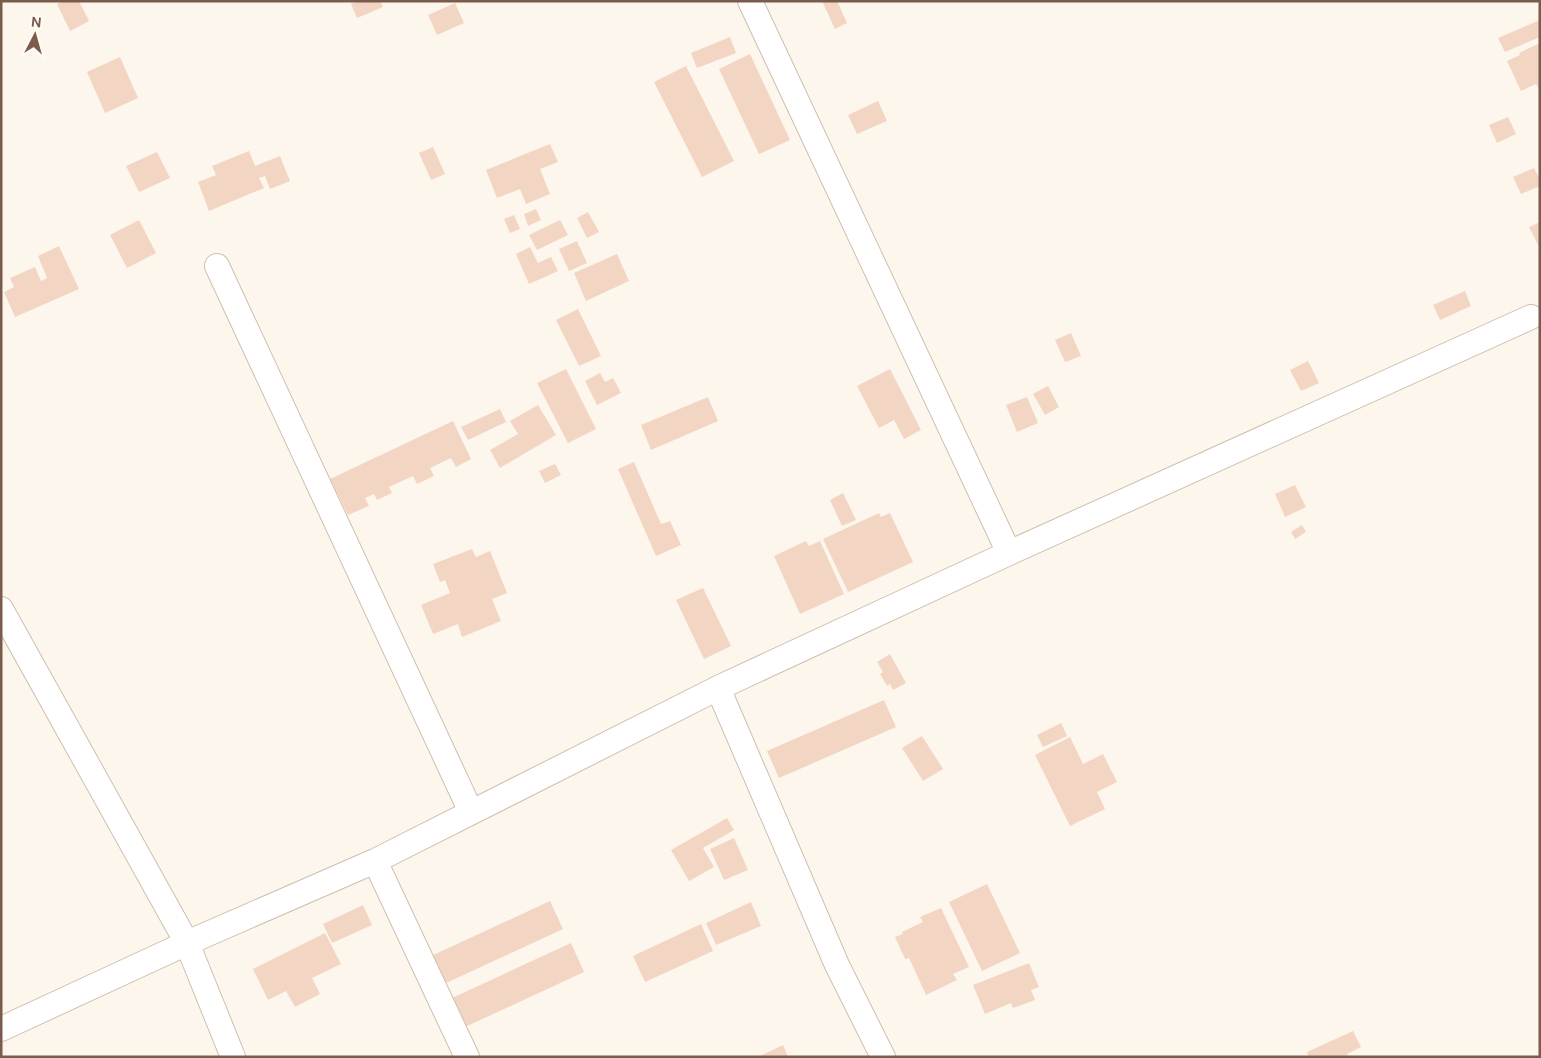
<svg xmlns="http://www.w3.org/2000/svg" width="1541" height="1058" viewBox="0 0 1541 1058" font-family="'DM Sans',sans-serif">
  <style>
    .building { fill: #f3d5c3 }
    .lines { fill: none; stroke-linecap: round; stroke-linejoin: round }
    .minor-casing { stroke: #d1beb0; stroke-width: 26 }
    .minor { stroke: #fff; stroke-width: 24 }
  </style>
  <rect width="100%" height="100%" fill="#fdf6ec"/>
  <path class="building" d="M63,1H79L89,21L70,31L57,4Z
    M359,1H380L383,7L357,18L351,4Z
    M822,1H837L847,23L835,29Z
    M455,3L464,23L437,35L428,15Z
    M1540,20V37L1505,52L1498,38Z
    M730,37L736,53L697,68L691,53Z
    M1540,43V91L1536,84L1521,91L1507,61L1520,55L1519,53Z
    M750,54L790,140L759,154L719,69Z
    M120,57L138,98L105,113L87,72Z
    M686,66L734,161L702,177L654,82Z
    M878,101L887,121L857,134L848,115Z
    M1508,117L1516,134L1497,143L1489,125Z
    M550,144L558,162L540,169L550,194L526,204L520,189L497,198L486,170Z
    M433,147L445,174L431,180L419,153Z
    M249,151L255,166L280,156L290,181L270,189L265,176L259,178L264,188L209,211L198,182L216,175L212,166Z
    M157,152L170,178L139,192L126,166Z
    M1534,168L1540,180V186L1521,194L1513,177Z
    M536,209L541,220L528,226L524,214Z
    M588,212L599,232L587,238L577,218Z
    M514,215L520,229L510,233L504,219Z
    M139,220L156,253L127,268L110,235Z
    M560,220L568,235L537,250L529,235Z
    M1540,222V249L1529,227Z
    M577,241L587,263L569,271L559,249Z
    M59,246L79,289L15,317L4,292L14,287L10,278L35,267L41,281L47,278L38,256Z
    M530,247L538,263L551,257L558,271L529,284L516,254Z
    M617,254L629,281L586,301L574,273Z
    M1465,291L1471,306L1440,320L1433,305Z
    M578,309L601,356L579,366L556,320Z
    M1071,333L1081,356L1065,362L1055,340Z
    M1308,361L1319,383L1301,391L1290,370Z
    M566,369L596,429L568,443L537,383Z
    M890,369L921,430L904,439L894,420L879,428L857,386Z
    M600,373L605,382L613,378L621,393L597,405L585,381Z
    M1048,386L1059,407L1045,415L1033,394Z
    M708,397L718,421L651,450L641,425Z
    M1027,397L1038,423L1017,432L1006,405Z
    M538,405L556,435L500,468L490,450L518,434L510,421Z
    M500,409L506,422L468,440L461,427Z
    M453,421L471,459L456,467L451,458L430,468L434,476L417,484L413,476L389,487L392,493L377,500L374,494L365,498L369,506L348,515L330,479Z
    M634,462L661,524L670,521L681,545L656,556L618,469Z
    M555,464L561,475L545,483L539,471Z
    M1295,485L1306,507L1285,517L1275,494Z
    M843,493L856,520L842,526L830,500Z
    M879,513L881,517L890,513L913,562L848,592L823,539Z
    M1302,525L1306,532L1295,539L1291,532Z
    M806,541L809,546L820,541L844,594L800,614L774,556Z
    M472,549L476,557L490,551L507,593L492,599L501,621L462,637L458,624L433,634L421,605L450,593L445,580L440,582L433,564Z
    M703,588L731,646L704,659L676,600Z
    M890,654L906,683L893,690L890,684L887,686L880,674L883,672L877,662Z
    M884,700L896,727L779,778L767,751Z
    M1061,723L1067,736L1043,747L1037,735Z
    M922,736L943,769L923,781L902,748Z
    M1070,737L1083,764L1103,754L1117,782L1097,792L1105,809L1070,826L1035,755Z
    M727,818L734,830L703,848L714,867L689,881L671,850Z
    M734,838L748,870L724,880L710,849Z
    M987,884L1020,953L982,971L949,902Z
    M550,901L563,929L444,984L431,956Z
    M751,902L761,926L716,945L706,923Z
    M363,905L372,925L332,943L323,924Z
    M941,908L969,967L953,974L957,980L926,995L909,958L905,959L895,937L903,934L902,932L923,922L920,917Z
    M701,924L713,951L645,982L633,956Z
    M325,933L341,964L312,978L320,994L295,1007L286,991L268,1000L253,969Z
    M571,943L584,972L465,1027L452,998Z
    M1029,963L1039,987L1031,990L1035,1000L1013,1008L1011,1003L985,1014L973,985Z
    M1353,1031L1361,1047L1347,1054L1348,1057H1309L1307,1052Z
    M783,1045L788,1057H758Z"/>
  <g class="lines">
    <defs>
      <path id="minor" d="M750,1L1009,553
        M217,266L471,812
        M1,609L187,943L233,1057
        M718,688L837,965L883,1057
        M375,861L467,1057
        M1,1029L187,943L375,861L718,688L1009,553L1531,317"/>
    </defs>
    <use href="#minor" class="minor-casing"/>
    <use href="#minor" class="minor"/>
  </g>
  <rect width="1541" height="1058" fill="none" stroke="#7a5c4d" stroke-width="5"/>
  <g transform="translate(35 35) rotate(6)" stroke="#fffaf3" stroke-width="4" paint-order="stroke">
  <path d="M0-4L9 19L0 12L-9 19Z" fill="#7a5c4d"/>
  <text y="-8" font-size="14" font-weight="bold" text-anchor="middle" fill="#7a5c4d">N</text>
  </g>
</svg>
